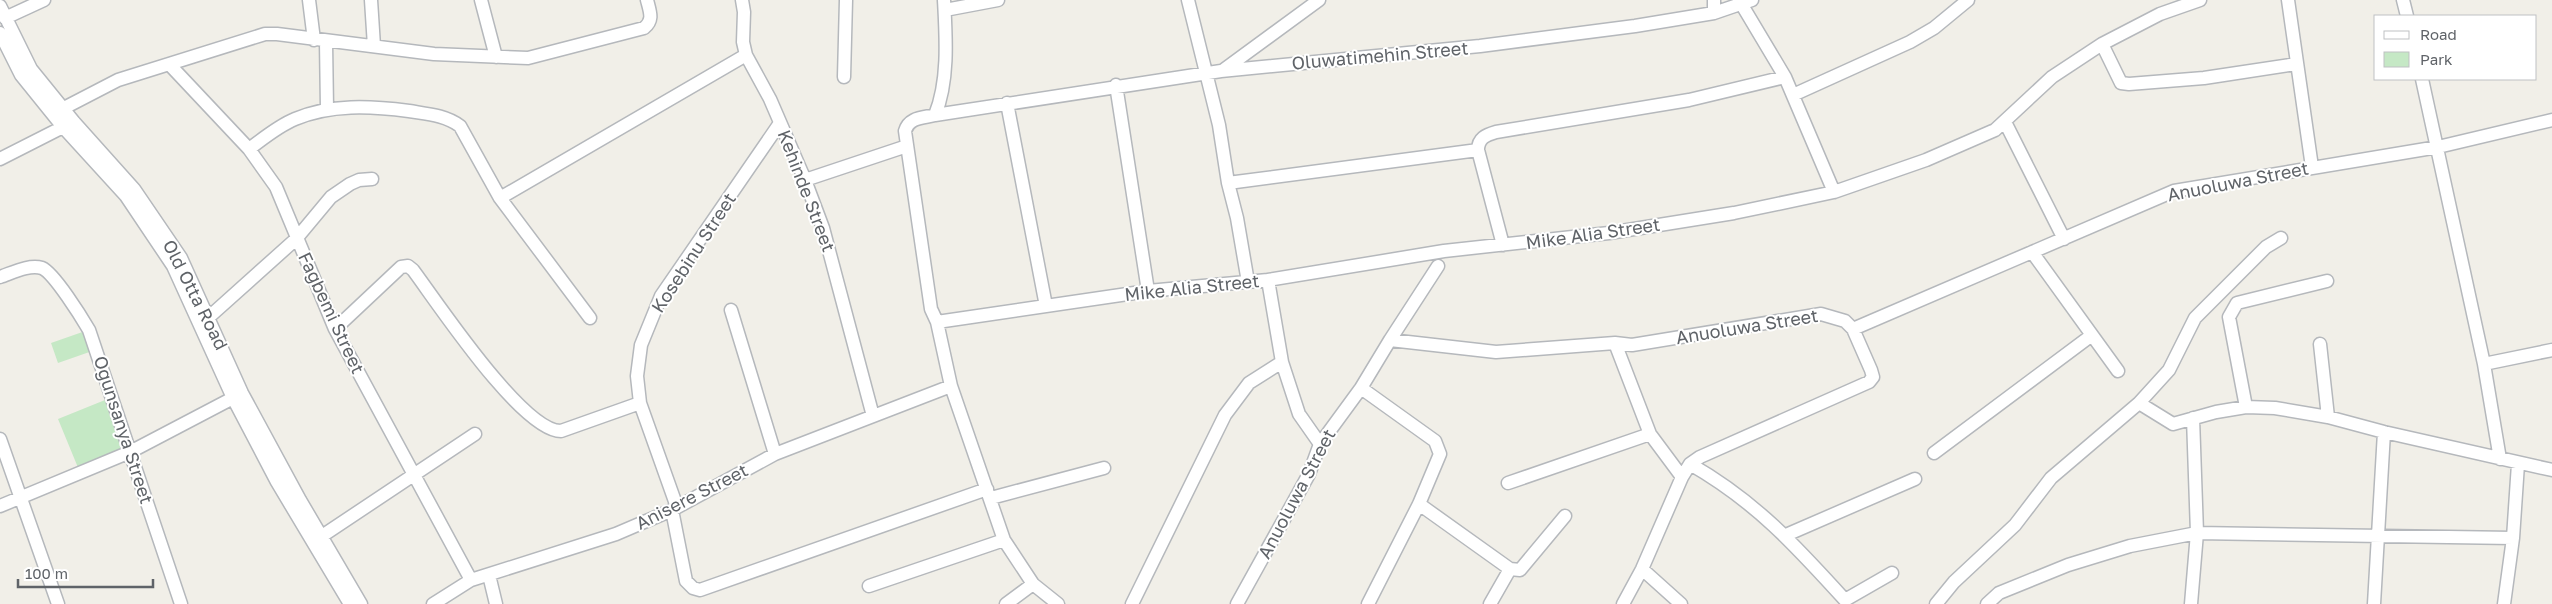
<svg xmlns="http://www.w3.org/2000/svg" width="2552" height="604" viewBox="0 0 2552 604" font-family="'Golos Text',sans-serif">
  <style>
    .green { fill: #c5e8c5 }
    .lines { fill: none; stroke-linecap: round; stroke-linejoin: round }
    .minor-casing { stroke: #b5b8bc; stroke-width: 15 }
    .minor { stroke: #fff; stroke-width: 12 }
    .labels { text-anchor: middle; stroke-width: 4; stroke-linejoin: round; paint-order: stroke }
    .street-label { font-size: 18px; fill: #5f6368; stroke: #fff }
  </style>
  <rect width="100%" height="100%" fill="#f1efe8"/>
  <path class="green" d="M91,329L98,349L58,363L51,343Z
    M105,400L126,450L79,470L58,419Z"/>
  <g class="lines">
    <defs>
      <path id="minor" d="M309,0L314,40
        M371,0L374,46
        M481,0L496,57
        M742,0L744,12L743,42L746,55L770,99L805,180L823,228L873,416
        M944,0C946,37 949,81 935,115C923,118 909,117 905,131L931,309L937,322L951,386L1004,540L1033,584L1058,604
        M1188,0L1219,125L1228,183L1237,218L1248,282
        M1714,0V13
        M2288,0L2312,167
        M2403,0L2407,16
        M1742,5L1785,77L1834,192
        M0,6L31,69L74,122L134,189L181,258L242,393L300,500L361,604
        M945,10L998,0
        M5,18L44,0
        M0,33L21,75L63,127L126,196L173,266L233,398L277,482L350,604
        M326,42L327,109
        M2102,44L2121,83L2129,84L2204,78L2296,64
        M169,64L249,149L276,187L335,329L471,580
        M1222,71L1319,0
        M844,77L846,0
        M2422,79L2484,364L2500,459
        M1116,85L1148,291
        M1793,95L1910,42L1934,28L1968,0
        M1007,103L1046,306
        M62,109L118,80L265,34H277L434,54L528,58L644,28C654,20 650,12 647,0
        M935,115L1221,71L1480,46L1635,26L1714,13L1752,0
        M2005,122L2064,239
        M249,149C264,138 278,126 295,119C331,104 370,106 409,111C427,114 445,115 460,126L500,198L590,318
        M1478,150L1503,245
        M0,159L63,127
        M805,180L907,146
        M1228,183L1478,150C1478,138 1486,135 1496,132L1689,100L1785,77
        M500,198L746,55
        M2032,252L2118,371
        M0,277C12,273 29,264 42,268C54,273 82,318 89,330L181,604
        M731,310L775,454
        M209,317L296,239L331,197L350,184L359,180L372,179
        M937,322L1148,291L1268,280L1444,251L1609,233L1734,213L1834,192L1926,160L1995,130L2052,77L2102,44L2160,14L2200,0
        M335,329L401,267L408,266L413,270C437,302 522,431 561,431L640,403
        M1390,340L1438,266
        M1615,343L1650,434L1682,477
        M2320,344L2328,417
        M1282,362L1299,414L1320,444
        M2484,364L2552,350
        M1361,388L1435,441L1440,454L1419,504L1368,604
        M2139,403L2173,424L2216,412L2246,407L2275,408L2328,417L2384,432L2552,470
        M2246,407L2229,317L2237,303L2327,281
        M0,439L58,604
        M1934,453L2092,335
        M1690,464C1755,501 1795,545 1845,600L1892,573
        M1508,483L1650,434
        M991,498L1104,468
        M1419,504L1510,569L1520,570L1565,516
        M0,506L130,452L233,398
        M677,507L640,403L637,376L641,345L661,296L780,123
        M672,510L686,581L693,588L700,590L987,489
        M1786,535L1915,479
        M322,536L475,434
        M1642,569L1681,604
        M489,575L496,604
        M869,586L1004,540
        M433,604L471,580L616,534L672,510L775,454L951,386
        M1006,604L1033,584
        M1132,604L1225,415L1249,383L1282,362L1268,280
        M1237,604L1309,474L1320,444L1361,388L1390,340L1496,352L1615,343L1632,345L1821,314L1845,321L1853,329L2174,191L2438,147L2552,120
        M1490,604L1510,569
        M1623,604L1642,569L1682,477L1690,464L1700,457L1869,382L1873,377L1871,370L1853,329
        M1936,604L1954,582L2015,525L2051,478L2139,403L2169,370L2195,318L2266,247L2281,238
        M1987,604L1999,593L2068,565L2130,546L2197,533L2513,538
        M2191,604L2197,533L2193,418
        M2374,604L2384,432
        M2504,604L2513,538L2518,464"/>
    </defs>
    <use href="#minor" class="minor-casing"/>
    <use href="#minor" class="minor"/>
  </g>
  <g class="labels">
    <g class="street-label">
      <text transform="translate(1380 56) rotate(-5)" y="6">Oluwatimehin Street</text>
      <text transform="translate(2238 182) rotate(-11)" y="6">Anuoluwa Street</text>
      <text transform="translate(806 191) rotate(69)" y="6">Kehinde Street</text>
      <text transform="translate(1593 234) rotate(-8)" y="6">Mike Alia Street</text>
      <text transform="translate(694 253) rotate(-57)" y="6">Kosebinu Street</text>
      <text transform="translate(1192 288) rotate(-6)" y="6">Mike Alia Street</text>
      <text transform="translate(195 295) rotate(63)" y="6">Old Otta Road</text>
      <text transform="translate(331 313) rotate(65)" y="6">Fagbemi Street</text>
      <text transform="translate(1747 327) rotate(-9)" y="6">Anuoluwa Street</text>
      <text transform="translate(123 430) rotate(72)" y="6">Ogunsanya Street</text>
      <text transform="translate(1297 494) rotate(-62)" y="6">Anuoluwa Street</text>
      <text transform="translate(692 497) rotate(-27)" y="6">Anisere Street</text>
    </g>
  </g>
  <rect x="2374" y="15" width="162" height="65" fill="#ffffff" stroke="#bfc1c3"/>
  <rect x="2384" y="31" width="25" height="8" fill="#ffffff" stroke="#bfc1c3"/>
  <text x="2420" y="40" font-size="15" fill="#5f6368">Road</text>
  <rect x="2384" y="52" width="25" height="15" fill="#c5e8c5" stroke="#bfc1c3"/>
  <text x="2420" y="65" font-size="15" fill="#5f6368">Park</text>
  <path d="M18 579v8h135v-8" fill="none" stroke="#5f6368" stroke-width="2.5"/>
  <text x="25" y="579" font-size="15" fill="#5f6368" stroke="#ffffff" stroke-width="4" paint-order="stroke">100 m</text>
</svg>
